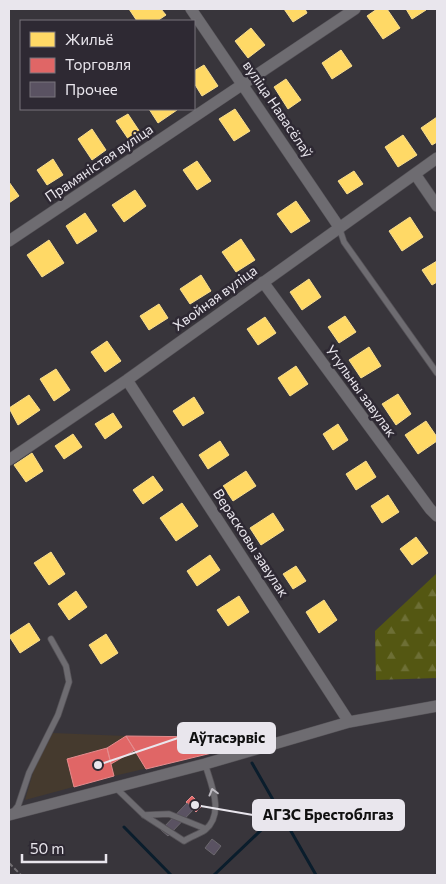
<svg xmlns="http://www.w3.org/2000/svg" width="446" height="884" viewBox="0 0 446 884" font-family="Commissioner,sans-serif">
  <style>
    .commercial { fill: #453a2e }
    .forest { fill: url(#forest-firs) }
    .homes { fill: #ffd966; stroke: #f8dd8e }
    .shops { fill: #e06666; stroke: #e38c8e }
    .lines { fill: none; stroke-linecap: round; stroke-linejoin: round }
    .stream { stroke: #0a1d2c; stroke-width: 3 }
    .building { fill: #5a5262; stroke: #6b686d }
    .lane-casing { stroke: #555257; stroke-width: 7 }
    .street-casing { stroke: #555257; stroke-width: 12 }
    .path { stroke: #737074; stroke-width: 2; stroke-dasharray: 5 2.5; stroke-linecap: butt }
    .lane { stroke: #6e6c71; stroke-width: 5.5 }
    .street { stroke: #6e6c71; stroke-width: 11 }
    .oneway { stroke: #bebbc2 }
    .labels { text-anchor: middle; stroke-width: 5; stroke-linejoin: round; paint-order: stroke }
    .street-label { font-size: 14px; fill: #e9e6ed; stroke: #2e2933 }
    .leader { fill: none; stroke: #e9e6ed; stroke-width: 2 }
    .callout-dot { fill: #e9e6ed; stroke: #2e2933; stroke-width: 2 }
    .callout { fill: #e9e6ed; stroke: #e9e6ed; stroke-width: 2 }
    .callout-label { font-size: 15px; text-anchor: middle; font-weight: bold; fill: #111 }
  </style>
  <defs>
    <pattern id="forest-firs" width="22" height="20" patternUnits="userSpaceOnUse" patternTransform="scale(1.25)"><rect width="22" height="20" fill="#545712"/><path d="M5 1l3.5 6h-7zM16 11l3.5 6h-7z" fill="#6d6f35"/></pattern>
  </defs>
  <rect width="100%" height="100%" fill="#38353b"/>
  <path class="commercial" d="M53,733L126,736L211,737L216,752L114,776L25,800L34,769Z"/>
  <path class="forest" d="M437,573V678L376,680L375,631Z"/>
  <path class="homes" d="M129,9H161L166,15L157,21H137Z
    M284,9H305L307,13L293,22Z
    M377,9H387L400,28L383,39L367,16Z
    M406,9H426V10L412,19Z
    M251,28L265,45L248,58L235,41Z
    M341,50L352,66L332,79L322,63Z
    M204,65L218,86L202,96L194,83V71Z
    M286,79L301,100L288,109L274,87Z
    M149,109H176L177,110L158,123Z
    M235,109L250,131L234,141L219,119Z
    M128,114L142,135L131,143L116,121Z
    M437,117V142L432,145L421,128Z
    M92,129L106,150L92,160L78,139Z
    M403,135L417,155L398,167L385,147Z
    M53,159L63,175L47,185L37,170Z
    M197,161L211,181L197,190L183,170Z
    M354,171L363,184L347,194L338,181Z
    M9,182L19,196L9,203Z
    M135,190L146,206L124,222L112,205Z
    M296,201L310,221L291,233L277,214Z
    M85,213L97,231L77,244L66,226Z
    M410,217L423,237L402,251L389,231Z
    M241,239L255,260L236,272L222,252Z
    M49,240L64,263L42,277L27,255Z
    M437,261V282L432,285L422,270Z
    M201,275L211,291L190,304L180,289Z
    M309,279L321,297L302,310L290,292Z
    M159,304L168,318L149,330L140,316Z
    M345,316L356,332L339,343L328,327Z
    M265,317L276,333L258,345L247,329Z
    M107,341L121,361L105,372L91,352Z
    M369,347L381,366L361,378L349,360Z
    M296,366L308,384L290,396L278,378Z
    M56,369L70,390L54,401L40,379Z
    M398,394L411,414L396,425L382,404Z
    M29,395L40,410L18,425L9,408Z
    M194,397L204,413L183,426L173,411Z
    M113,413L122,427L105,439L95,424Z
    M426,421L437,437V441L418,454L405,435Z
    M338,424L348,440L333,450L323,434Z
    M73,434L82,447L64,459L55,446Z
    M220,441L229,455L208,469L199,455Z
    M32,453L43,471L26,482L14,465Z
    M366,461L376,477L356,490L346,474Z
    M246,471L256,486L233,501L223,486Z
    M153,476L163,490L143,504L133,490Z
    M388,495L399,512L382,523L371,506Z
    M182,503L198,526L176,541L160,518Z
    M273,513L284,530L261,545L250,528Z
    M416,537L428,553L412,565L400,549Z
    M51,552L65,574L49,585L34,563Z
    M210,555L220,570L197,586L187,571Z
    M296,566L306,581L293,589L283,574Z
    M76,591L87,607L69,620L58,604Z
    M239,596L249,612L228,626L217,610Z
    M324,600L337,620L319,633L306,612Z
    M29,623L40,640L20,653L9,636Z
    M106,634L118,653L101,664L89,645Z"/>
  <path class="shops" d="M126,736L211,737L216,752L146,769Z
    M126,736L135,750L111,764L107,748Z
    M107,748L114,776L74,787L67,759Z
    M192,796L202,806L196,812L186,802Z"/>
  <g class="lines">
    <path class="stream" d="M252,763L316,875
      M124,827L171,875
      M214,875L280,812"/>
  </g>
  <path class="building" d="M187,803L194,809L168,836L161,830Z
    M212,839L221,846L214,855L205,848Z"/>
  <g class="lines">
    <defs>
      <path id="lane" d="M339,227L344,242L437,373
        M116,788L144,815L184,841C190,837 199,834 205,830C225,814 211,784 205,764
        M14,811L18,806L29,773L58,715L69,682L66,666L51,639
        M144,815L169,814L206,829"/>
      <path id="street" d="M191,9L339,227
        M415,174L437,206
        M9,241L355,9
        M263,282L430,509L437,516
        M127,380L349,722
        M9,460L127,380L437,158
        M9,815L205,764L349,722L437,706"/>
    </defs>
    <use href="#lane" class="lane-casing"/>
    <use href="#street" class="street-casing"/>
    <path class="path" d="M9,863L21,875"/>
    <use href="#lane" class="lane"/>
    <use href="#street" class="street"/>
  </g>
  <defs><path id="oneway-chevron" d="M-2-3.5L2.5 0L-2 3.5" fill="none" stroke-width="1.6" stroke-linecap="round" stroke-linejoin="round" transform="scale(1.25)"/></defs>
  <use class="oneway" href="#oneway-chevron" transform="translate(213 792) rotate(-105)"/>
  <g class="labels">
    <g class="street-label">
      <text transform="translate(278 109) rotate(56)" y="5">вуліца Навасёлаў</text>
      <text transform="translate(99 163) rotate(-34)" y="5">Прамяністая вуліца</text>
      <text transform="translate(215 298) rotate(-36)" y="5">Хвойная вуліца</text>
      <text transform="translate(361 391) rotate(54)" y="5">Утульны завулак</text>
      <text transform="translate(251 543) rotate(57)" y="5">Верасковы завулак</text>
    </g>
  </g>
  <path class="leader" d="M98 765L178 738M195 805L253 815"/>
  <g class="callout-dot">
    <circle cx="98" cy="765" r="5"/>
    <circle cx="195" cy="805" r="5"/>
  </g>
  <g class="callout">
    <rect x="178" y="723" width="97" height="30" rx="5"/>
    <rect x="253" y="800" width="151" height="30" rx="5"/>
  </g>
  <g class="callout-label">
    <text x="227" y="743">Аўтасэрвіс</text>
    <text x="328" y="820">АГЗС Брестоблгаз</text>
  </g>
  <rect width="446" height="884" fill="none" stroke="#e9e6ed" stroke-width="20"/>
  <rect x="20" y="20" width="175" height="90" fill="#2e2933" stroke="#79757d"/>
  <rect x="30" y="32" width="25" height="15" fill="#ffd966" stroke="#79757d"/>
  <text x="65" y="45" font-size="15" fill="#e9e6ed">Жильё</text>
  <rect x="30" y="58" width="25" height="15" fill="#e06666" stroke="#79757d"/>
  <text x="65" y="70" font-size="15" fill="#e9e6ed">Торговля</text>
  <rect x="30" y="82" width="25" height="15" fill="#5a5262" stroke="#79757d"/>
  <text x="65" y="95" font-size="15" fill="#e9e6ed">Прочее</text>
  <path d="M22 854v8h84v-8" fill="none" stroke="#e9e6ed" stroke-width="2.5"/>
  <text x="30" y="854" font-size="15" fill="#e9e6ed" stroke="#2e2933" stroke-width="4" paint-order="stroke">50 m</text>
</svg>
